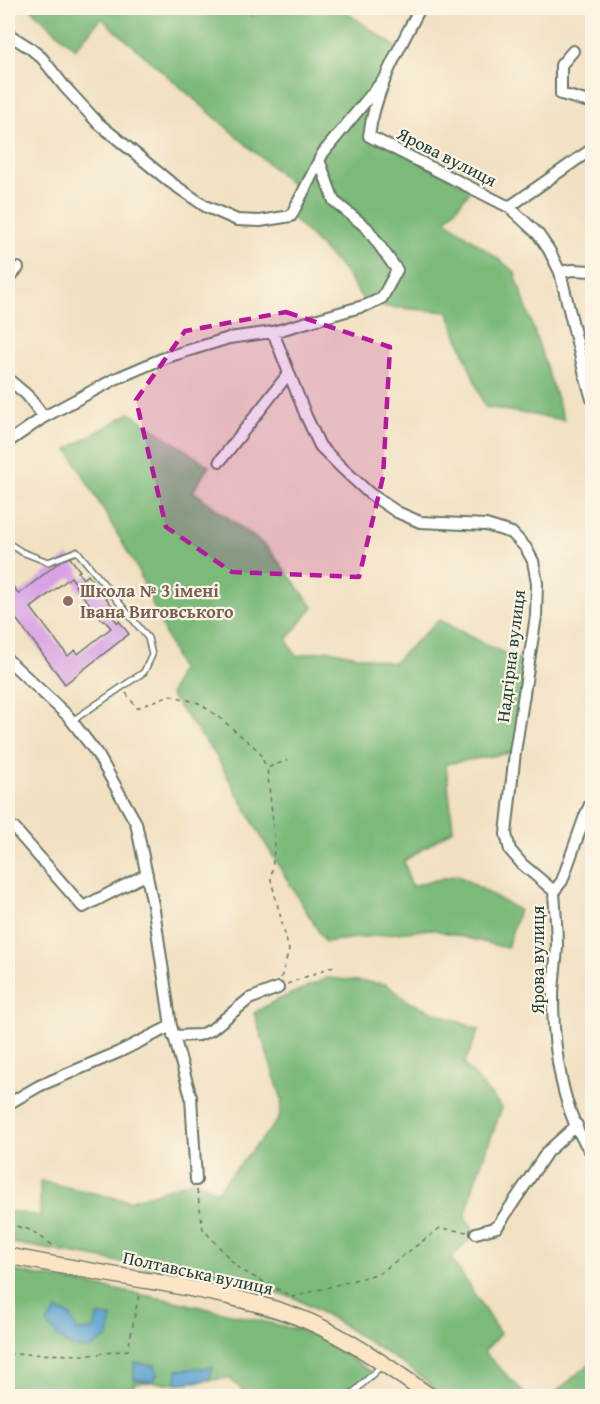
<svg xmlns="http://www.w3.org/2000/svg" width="600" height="1404" viewBox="0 0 600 1404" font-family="'Gentium Book Plus',serif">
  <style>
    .forest { fill: #7bba7a; stroke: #4d7c57; stroke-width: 1.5 }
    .water { fill: #5aa1d0; stroke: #3c6f82; stroke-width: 1.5 }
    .building { fill: #d8a2e4; fill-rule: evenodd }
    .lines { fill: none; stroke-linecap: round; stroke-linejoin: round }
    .service-casing { stroke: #687665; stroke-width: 8 }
    .minor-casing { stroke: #687665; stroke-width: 14 }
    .secondary-casing { stroke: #687665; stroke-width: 18 }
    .path { stroke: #687665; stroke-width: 1.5; stroke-dasharray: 4.5 4.5; stroke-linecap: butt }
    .service { stroke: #fff; stroke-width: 5 }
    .minor { stroke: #fff; stroke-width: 10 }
    .secondary { stroke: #fce5c4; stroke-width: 15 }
    .marked { fill: #b5179e; fill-opacity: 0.2; stroke: #b5179e; stroke-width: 4.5; stroke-dasharray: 12 8; stroke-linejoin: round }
    .education-dot { fill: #8d6e63; stroke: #fcf5e5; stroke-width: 2 }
    .labels { text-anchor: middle; stroke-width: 4.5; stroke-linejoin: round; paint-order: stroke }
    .street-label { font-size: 18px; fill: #1f3d34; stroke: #fcf5e5 }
    .education-label { font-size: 18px; font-weight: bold; fill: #785e54; stroke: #fcf5e5; text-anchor: start }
  </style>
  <rect width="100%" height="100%" fill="#fcf5e5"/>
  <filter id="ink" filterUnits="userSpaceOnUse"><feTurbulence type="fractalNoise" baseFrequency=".0167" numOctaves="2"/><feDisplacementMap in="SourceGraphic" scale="12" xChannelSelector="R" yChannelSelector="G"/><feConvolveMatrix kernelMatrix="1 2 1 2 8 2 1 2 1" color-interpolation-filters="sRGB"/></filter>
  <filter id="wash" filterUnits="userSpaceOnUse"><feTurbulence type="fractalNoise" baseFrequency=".008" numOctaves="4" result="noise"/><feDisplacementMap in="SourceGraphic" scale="24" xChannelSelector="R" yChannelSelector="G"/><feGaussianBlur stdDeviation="1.35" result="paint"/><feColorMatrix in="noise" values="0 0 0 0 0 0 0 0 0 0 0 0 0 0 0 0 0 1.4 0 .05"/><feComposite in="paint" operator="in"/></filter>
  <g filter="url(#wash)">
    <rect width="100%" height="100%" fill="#f1e0c1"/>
    <path class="forest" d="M30,8H244L253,16L255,8H347L346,12L399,49L370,136L472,189L446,220L514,271L564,420L485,407L448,312L367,305L343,270L291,216L302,193L101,18L75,49Z
      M130,413L209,466L193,491L268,548L313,607L287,640L296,656L328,650L393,663L439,620L489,646L528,664L515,752L446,764L453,829L404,861L411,886L457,875L519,910L507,948L431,929L325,942L262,838L215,754L170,695L180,669L137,568L68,449Z
      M327,978L386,984L409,1002L479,1030L464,1064L502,1108L476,1178L465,1217L476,1233L451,1258L500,1334L484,1352L527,1396H443L411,1369L333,1319L293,1297L194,1275L8,1242V1211L40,1216V1181L129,1201L196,1180L216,1192L279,1119L282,1100L254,1013L271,1003Z
      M8,1270L170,1300L312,1333L373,1373L352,1396H248L229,1378L176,1384L153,1382L134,1383V1396H8Z
      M592,1362V1396H551Z"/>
    <path class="water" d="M57,1310L71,1316L77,1331L94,1330L98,1316L112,1317L109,1336L90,1349L72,1348L58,1337L47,1323Z
      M134,1363L155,1365L157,1374L153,1382L134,1379Z
      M213,1367L209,1380L176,1384L177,1370Z"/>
    <g id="blocks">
      <path class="building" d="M68,555L80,571L78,572L83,579L88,575L117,612L112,616L118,623L119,621L129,634L65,684L8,608V580L19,594ZM71,577L77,585L75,586L103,621L104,620L111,628L78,654L75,650L68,656L31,608Z"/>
    </g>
  </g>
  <g filter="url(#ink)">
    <use href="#blocks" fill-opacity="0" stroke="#687665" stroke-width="1.5"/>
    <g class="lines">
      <defs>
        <path id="service" d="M8,543L22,552L48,562L77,551L148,638L152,655L144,672L72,721
          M350,1396L382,1365"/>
        <path id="minor" d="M420,8C399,49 375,89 369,136L509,207L538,234L549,250L560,272L585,375L592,399
          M8,34L30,48L42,58L64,86L98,123L170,182L205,206L237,220L260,221L291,216L323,153L384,79
          M573,51L561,65V94L589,102L592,104
          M509,207L592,149
          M560,272L573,270L592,271
          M8,279L18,268
          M289,373L306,416L320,446L342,468L369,493L397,512L420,522L486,525L512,533L526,548L533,561L537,583L536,616L515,752L506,834L510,850L522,864L554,891
          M8,379L27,395L44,417
          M8,442L44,417L115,379L164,358L229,338L273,332L367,305L382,298L397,270L367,228L334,201L319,160
          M220,461L289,373L273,332
          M8,660L68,716L98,755L136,823L154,910L171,1026L191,1097L196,1180
          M592,800L585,816L562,881L554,891C555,910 557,929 557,947C556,964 553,981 553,998C553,1046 562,1115 592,1153
          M14,828L83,907L147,874
          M173,1036L199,1035L211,1030L249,999L278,988
          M8,1104L39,1086L119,1052L171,1026
          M476,1233L497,1227L547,1152L577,1125"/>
        <path id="secondary" d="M8,1256C57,1265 106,1274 156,1282C205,1291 264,1302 310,1322C353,1341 391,1369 430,1396"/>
      </defs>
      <use href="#service" class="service-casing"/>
      <use href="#minor" class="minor-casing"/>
      <use href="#secondary" class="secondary-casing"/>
      <path class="path" d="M126,693L137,708L170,695L199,703L221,719L259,751L266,767
        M281,978L289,950L271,880L275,841L267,768L288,760
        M287,984L334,966
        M197,1190L203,1229L239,1269L293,1297L380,1273L440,1228L467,1232
        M8,1224L31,1230L52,1245
        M8,1354L90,1355L128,1350L139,1294
        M8,1383L22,1396"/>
      <use href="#service" class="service"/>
      <use href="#minor" class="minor"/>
      <use href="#secondary" class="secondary"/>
    </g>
  </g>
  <path class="marked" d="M286,312L390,347L383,477L359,577L232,572L166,527L136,400L185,331Z"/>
  <circle class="education-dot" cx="68" cy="601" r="6"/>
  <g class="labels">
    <g class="street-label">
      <text transform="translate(447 157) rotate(27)" y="6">Ярова вулиця</text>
      <text transform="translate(511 656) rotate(-83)" y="6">Надгірна вулиця</text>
      <text transform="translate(538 960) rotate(-90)" y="6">Ярова вулиця</text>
      <text transform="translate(198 1273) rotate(12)" y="6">Полтавська вулиця</text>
    </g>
    <g class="education-label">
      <text x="80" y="597">Школа № 3 імені<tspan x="80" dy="21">Івана Виговського</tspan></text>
    </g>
  </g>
  <rect width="600" height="1404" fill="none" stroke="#fcf5e5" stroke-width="30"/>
</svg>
